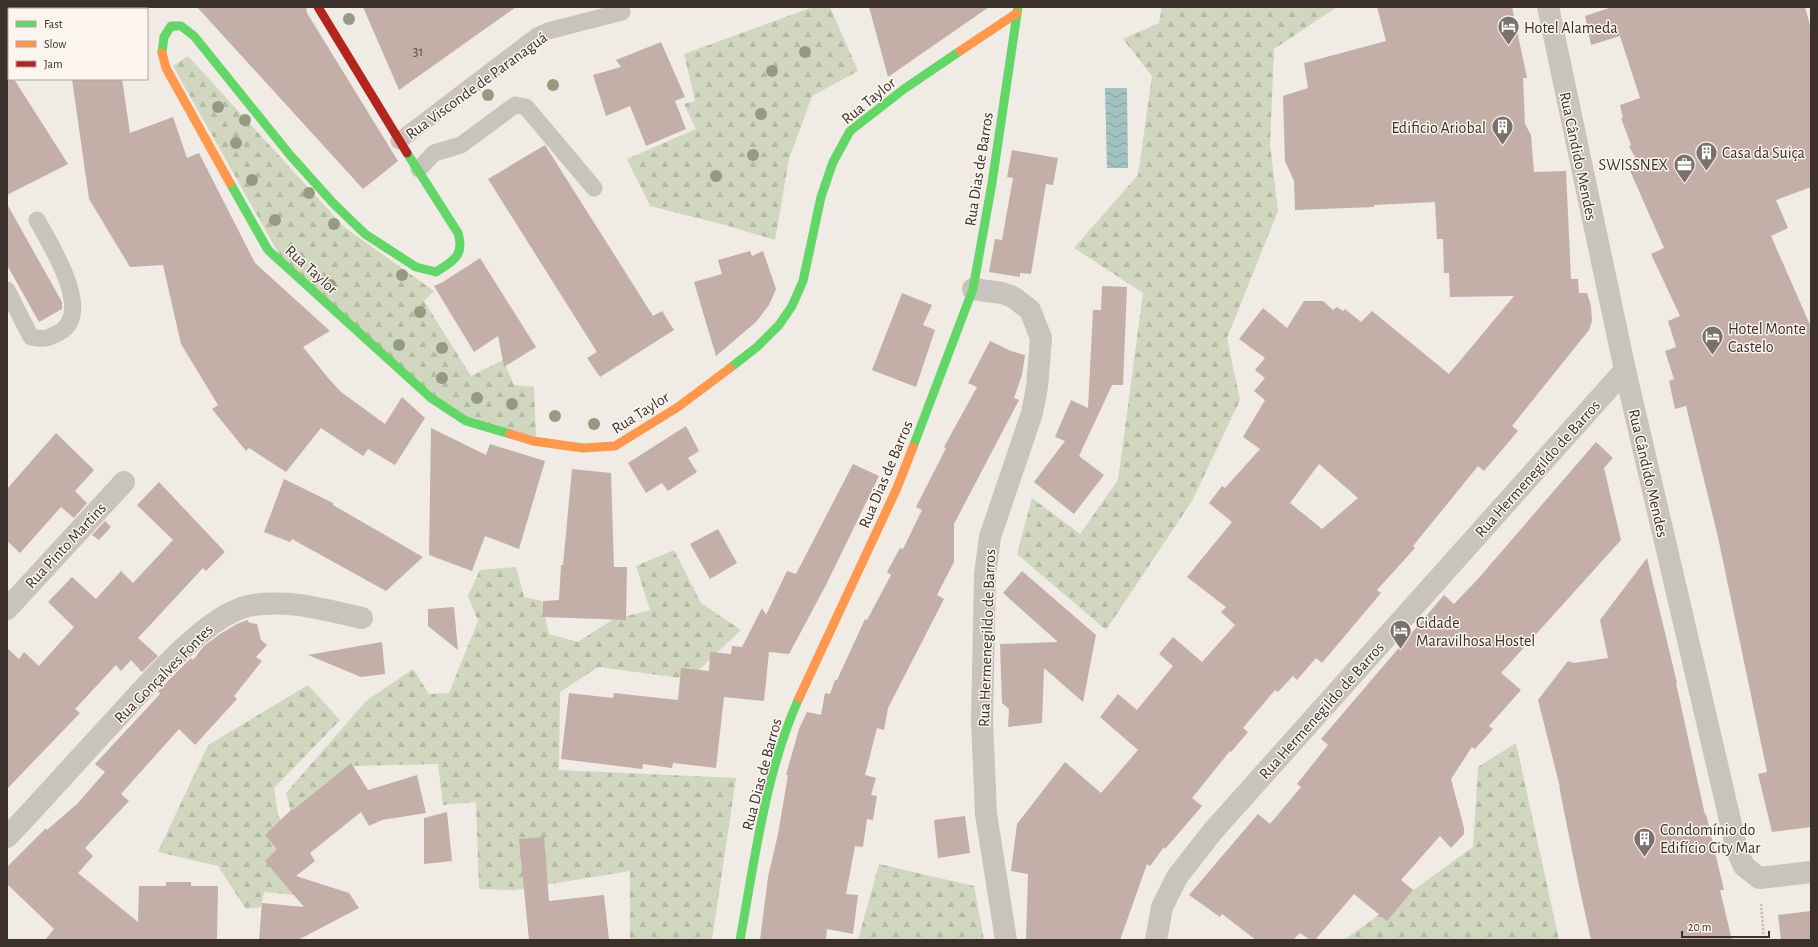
<svg xmlns="http://www.w3.org/2000/svg" width="1818" height="947" viewBox="0 0 1818 947" font-family="'Alegreya Sans',sans-serif">
  <style>
    .forest { fill: url(#forest-firs) }
    .water { fill: url(#water-waves) }
    .building { fill: #c3afa7; fill-rule: evenodd }
    .lines { fill: none; stroke-linecap: round; stroke-linejoin: round }
    .path { stroke: #c2bbb6; stroke-width: 2.5; stroke-dasharray: 2 2; stroke-linecap: butt }
    .lane { stroke: #c9c3be; stroke-width: 17 }
    .street { stroke: #c9c3be; stroke-width: 22 }
    .fast { stroke: #63d668; stroke-width: 9 }
    .slow { stroke: #ff974d; stroke-width: 9 }
    .jam { stroke: #b3261e; stroke-width: 9 }
    .tree { fill: #959b80 }
    .labels { text-anchor: middle; stroke-width: 3; stroke-linejoin: round; paint-order: stroke }
    .number-label { font-size: 14px; fill: #5d504a }
    .poi-label { font-size: 16px; fill: #3b302b; stroke: #fbf5ee; text-anchor: start }
    .street-label { font-size: 16px; fill: #3b302b; stroke: #fbf5ee }
  </style>
  <defs>
    <pattern id="forest-firs" width="22" height="20" patternUnits="userSpaceOnUse"><rect width="22" height="20" fill="#d1d6bf"/><path d="M5 1l3.5 6h-7zM16 11l3.5 6h-7z" fill="#b4b8a4"/></pattern>
    <pattern id="water-waves" width="16" height="10" patternUnits="userSpaceOnUse"><rect width="16" height="10" fill="#a1c2c1"/><path d="M0 5q4-4 8 0t8 0" fill="none" stroke="#849e9d"/></pattern>
  </defs>
  <rect width="100%" height="100%" fill="#f0ebe5"/>
  <path class="forest" d="M813,7H830L858,71L812,96L789,159L775,240L725,225L650,206L627,159L696,129L684,104L695,101L684,54Z
    M1162,7H1337L1274,49L1270,144L1278,211L1227,338L1240,400L1192,501L1106,630L1017,554L1032,498L1080,534L1118,480L1143,293L1074,248L1138,175L1152,76L1123,39L1159,23Z
    M188,56L344,227L434,291L424,301L471,376L503,360L514,385L534,387L536,439L444,412L288,270L173,66Z
    M674,550L701,603L741,630L689,679L598,667L560,692L559,770L736,778L712,940H630V871L514,890L479,889L476,802L443,805L438,764L347,766L292,816L286,793L366,701L413,669L429,694L449,693L478,621L468,596L480,570L516,567L524,597L542,601L549,634L578,642L612,620L650,610L636,566Z
    M308,685L340,720L274,788L278,815L297,848L296,895L264,892L261,907L246,909L218,866L158,852L208,745Z
    M1516,743L1559,940H1344L1473,847L1478,767Z
    M879,864L974,886L984,940H858Z"/>
  <path class="water" d="M1105,88H1127L1128,168H1107Z"/>
  <path class="building" d="M197,7H306L307,13L398,161L363,189Z
    M363,7H516L399,90Z
    M869,7H989L888,77Z
    M1377,7H1512L1527,78H1523L1525,124L1531,135L1534,172L1566,171L1571,279H1578L1579,293H1587L1591,306L1592,321L1589,330L1512,426L1518,431L1484,471L1478,466L1413,546L1415,548L1377,590L1381,593L1322,663L1316,658L1297,680L1293,676L1278,692L1275,690L1243,728L1248,732L1231,752L1230,751L1192,798L1202,806L1165,849L1164,847L1150,866L1147,864L1120,940H1026L1028,874L1011,871L1017,824L1065,762L1101,793L1138,750L1100,717L1118,694L1137,710L1173,666L1159,654L1173,637L1202,662L1235,625L1221,612L1226,607L1187,577L1232,522L1209,503L1222,486L1225,488L1260,449L1243,437L1265,400L1254,391L1265,378L1255,370L1265,358L1239,339L1263,308L1287,328L1304,301H1323L1333,310L1337,307L1343,311L1345,309L1361,322L1372,311L1449,374L1514,296L1450,297L1449,273H1444L1443,239H1437L1435,202L1374,205V207L1295,210L1294,181L1285,161L1283,96L1308,88L1304,63L1386,41ZM1319,464L1358,498L1322,529L1290,503Z
    M1612,7H1805L1811,29V187L1776,200L1788,228L1771,236L1811,327V827L1772,832L1758,774L1767,772L1718,537L1686,406L1675,409L1669,381L1674,379L1665,351L1676,347L1668,321L1680,316L1651,254L1664,248L1628,166L1637,161L1629,146L1631,145L1621,118H1623L1620,105L1640,98L1620,36L1591,45L1585,16Z
    M661,42L685,97L675,101L686,129L646,146L630,106L606,116L593,75L621,67L616,60Z
    M7,68L9,71V79H14L68,164L7,195Z
    M72,79H122L130,133L173,117L187,158L199,153L255,263L330,331L303,347L329,379L341,392L385,424L402,397L425,418L395,465L368,449L363,456L321,428L286,472L249,448L246,451L212,409L218,405L181,344L163,265L130,267L89,199Z
    M545,145L653,316L662,311L674,330L600,377L587,358L597,352L488,179Z
    M1012,150L1058,158L1053,185L1046,184L1031,274L1020,273V277L989,272L995,239L1002,240L1013,178L1007,177Z
    M7,204L62,302V309L39,322L7,265Z
    M750,251L752,256L763,251L776,289L769,305L756,322L716,356L694,282L722,274L718,260Z
    M480,258L536,347L504,367L498,336L474,352L434,286L443,282Z
    M1102,286L1127,287L1123,385H1112L1079,456L1104,475L1074,514L1034,482L1065,441L1055,437L1071,400L1088,408L1093,310H1101Z
    M902,293L932,305L923,325L935,330L916,387L872,370Z
    M990,341L1011,351L1025,355L1022,375L1014,398L1019,400L954,524V562L937,595L944,599L888,708L884,730L877,728L865,775L876,778L871,795L877,796L873,820L867,819L863,847L855,846L846,894L858,895L853,934L827,929L826,940H760L768,877L778,834L788,775H786L799,729L807,712L821,715L825,693L830,694L835,680H837L865,619L867,620L891,575L887,572L900,548L903,549L922,510L916,507L946,448L944,447L977,387L968,383Z
    M686,426L699,451L688,458L697,472L668,491L662,483L646,493L628,463Z
    M431,428L486,455L490,444L545,461L519,549L485,536L472,571L429,555Z
    M56,433L94,470L75,491L87,503L74,518L61,507L20,553L7,541V489Z
    M1596,442L1613,458L1604,468L1621,540L1501,673L1521,690L1489,726L1493,729L1475,749L1472,747L1451,779L1464,828V834L1451,848L1440,836L1401,880L1413,890L1387,921L1354,894L1315,940H1310L1300,933L1293,940H1256L1222,914L1220,917L1189,895L1258,814L1270,824L1301,787L1297,784L1328,745L1321,739L1444,595L1454,604L1477,580Z
    M853,464L879,476L826,585L789,654L769,652L764,701L724,697L716,768L673,763L672,768L643,764L642,769L561,759L569,693L613,698L614,693L678,700L681,668L709,671L710,652L731,654L732,646L742,647L762,608L766,615L787,571L796,574Z
    M572,469L611,473L614,567H627L626,620L543,617V601L559,600L561,565H563Z
    M284,479L333,503V505L423,557L386,591L292,539L290,542L264,532Z
    M159,482L225,552L206,571L203,568L138,638L158,656L142,672L131,660L121,671L116,665L75,709L80,713L7,789V648L19,659L24,652L39,666L74,627L48,602L72,577L96,599L121,571L133,583L173,540L137,505Z
    M105,521L111,527L99,540L92,535Z
    M718,529L737,563L710,579L690,544Z
    M1647,558L1677,683H1676L1705,815L1706,814L1724,890H1720L1732,940H1591L1579,886L1559,786L1560,787L1538,700L1568,661L1574,663L1608,658L1600,620Z
    M1022,571L1096,635L1083,702L1044,668L1042,723L1008,727L1009,709L1002,703L1000,644L1058,642L1003,593Z
    M454,607L458,650L428,626V609Z
    M247,620L250,623L257,624L261,640L267,645L256,657L262,661L234,696L237,699L195,745L179,729L121,794L129,801L85,848L93,856L78,873L138,922L139,886H166V882H191V886H218L217,940H45L54,929L7,884V867L46,828L47,830L77,804L105,772L95,764L160,694L158,691L191,658L193,660L204,646L220,634L237,624Z
    M382,642L385,674L361,677L308,655Z
    M351,763L368,790L417,775L426,813L382,820L369,826L361,812L310,853L315,861L296,876L349,893L359,908L298,940H259L262,903L304,907L265,861L277,849L265,835L292,809L293,810Z
    M447,812L452,861L424,864V818Z
    M965,816L970,853L938,858L934,820Z
    M544,837L549,901L604,895L609,940H529L519,839Z
    M1811,911V940H1781L1778,915Z"/>
  <g class="lines">
    <path class="path" d="M1761,904L1764,940"/>
    <path class="lane" d="M399,141L537,36L548,31L622,12
      M419,169L434,153L461,145L515,105L526,107L594,188
      M7,290L31,337C44,340 47,339 60,332C94,312 50,244 37,220"/>
    <path class="street" d="M1548,7L1625,370L1737,850L1744,866L1759,878L1811,872
      M973,289L1002,293L1013,297L1030,310L1041,338L1037,387L1032,413L990,537L985,574L982,721L986,814L1006,940
      M7,609L124,482
      M7,837C44,799 78,759 114,721C145,687 205,616 248,606C287,598 325,610 362,618
      M1156,940L1162,907L1177,877L1213,831L1625,370"/>
    <path class="fast" d="M162,53L164,37L171,26H181L194,36L290,155L333,203L365,234L416,267L436,272C453,261 465,256 458,233L407,153
      M230,183L268,250L431,398L466,421L510,434
      M730,368L757,347L779,325L792,306L803,281L821,197L833,162L850,131L904,89L960,51
      M913,447L973,289L992,183L1018,7
      M740,940C755,859 765,773 799,698"/>
    <path class="slow" d="M960,51L1017,13
      M162,53L166,68L230,183
      M510,434L533,441L583,448L615,446L678,407L730,368
      M799,698L897,488L913,447"/>
    <path class="jam" d="M318,7L407,153"/>
  </g>
  <g class="tree">
    <circle cx="349" cy="19" r="6"/>
    <circle cx="805" cy="52" r="6"/>
    <circle cx="772" cy="71" r="6"/>
    <circle cx="553" cy="85" r="6"/>
    <circle cx="488" cy="95" r="6"/>
    <circle cx="218" cy="107" r="6"/>
    <circle cx="761" cy="114" r="6"/>
    <circle cx="245" cy="120" r="6"/>
    <circle cx="236" cy="143" r="6"/>
    <circle cx="753" cy="155" r="6"/>
    <circle cx="716" cy="176" r="6"/>
    <circle cx="252" cy="180" r="6"/>
    <circle cx="309" cy="193" r="6"/>
    <circle cx="275" cy="220" r="6"/>
    <circle cx="334" cy="224" r="6"/>
    <circle cx="402" cy="275" r="6"/>
    <circle cx="330" cy="285" r="6"/>
    <circle cx="420" cy="312" r="6"/>
    <circle cx="399" cy="345" r="6"/>
    <circle cx="442" cy="348" r="6"/>
    <circle cx="442" cy="378" r="6"/>
    <circle cx="477" cy="398" r="6"/>
    <circle cx="512" cy="404" r="6"/>
    <circle cx="555" cy="416" r="6"/>
    <circle cx="594" cy="424" r="6"/>
  </g>
  <defs>
    <symbol id="hotel-pin" viewBox="-11 -11 22 30"><path d="M0 17L-7.5 6A9.5 9.5 0 1 1 7.5 6Z" fill="#7a716c" stroke="#fbf5ee"/><path d="M-6-4.5h1.5V1H6V5H4.5V3h-9V5H-6ZM-4 0a1.8 1.8 0 1 1 3.6 0ZM.5 0V-2.5h3Q6-2.5 6 0Z" fill="#fff"/></symbol>
    <symbol id="building-pin" viewBox="-11 -11 22 30"><path d="M0 17L-7.5 6A9.5 9.5 0 1 1 7.5 6Z" fill="#7a716c" stroke="#fbf5ee"/><path d="M-4-6H4V6H1V3H-1V6H-4ZM-2.5-4.3h1.7v1.8h-1.7ZM.8-4.3h1.7v1.8H.8ZM-2.5-1h1.7V.8h-1.7ZM.8-1h1.7V.8H.8Z" fill="#fff"/></symbol>
    <symbol id="office-pin" viewBox="-11 -11 22 30"><path d="M0 17L-7.5 6A9.5 9.5 0 1 1 7.5 6Z" fill="#7a716c" stroke="#fbf5ee"/><path d="M-6-3h4V-5.5h4V-3h4V5H-6ZM-1-4.5V-3h2v-1.5ZM-6 0V1H6V0Z" fill="#fff"/></symbol>
  </defs>
  <g fill-rule="evenodd">
    <use href="#hotel-pin" x="1496" y="14" width="25" height="34"/>
    <use href="#building-pin" x="1490" y="114" width="25" height="34"/>
    <use href="#building-pin" x="1694" y="140" width="25" height="34"/>
    <use href="#office-pin" x="1672" y="152" width="25" height="34"/>
    <use href="#hotel-pin" x="1700" y="324" width="25" height="34"/>
    <use href="#hotel-pin" x="1388" y="618" width="25" height="34"/>
    <use href="#building-pin" x="1632" y="826" width="25" height="34"/>
  </g>
  <g class="labels">
    <g class="number-label">
      <text x="418" y="56">31</text>
    </g>
    <g class="poi-label">
      <text x="1524" y="33">Hotel Alameda</text>
      <text x="1486" y="133" text-anchor="end">Edificio Ariobal</text>
      <text x="1722" y="158">Casa da Suiça</text>
      <text x="1668" y="170" text-anchor="end">SWISSNEX</text>
      <text x="1728" y="334">Hotel Monte<tspan x="1728" dy="18">Castelo</tspan></text>
      <text x="1416" y="628">Cidade<tspan x="1416" dy="18">Maravilhosa Hostel</tspan></text>
      <text x="1660" y="835">Condomínio do<tspan x="1660" dy="18">Edifício City Mar</tspan></text>
    </g>
    <g class="street-label">
      <text transform="translate(476 85) rotate(-36)" y="6">Rua Visconde de Paranaguá</text>
      <text transform="translate(868 100) rotate(-39)" y="6">Rua Taylor</text>
      <text transform="translate(1579 156) rotate(78)" y="6">Rua Cândido Mendes</text>
      <text transform="translate(978 169) rotate(-81)" y="6">Rua Dias de Barros</text>
      <text transform="translate(312 269) rotate(42)" y="6">Rua Taylor</text>
      <text transform="translate(640 412) rotate(-32)" y="6">Rua Taylor</text>
      <text transform="translate(1537 468) rotate(-48)" y="6">Rua Hermenegildo de Barros</text>
      <text transform="translate(1649 473) rotate(77)" y="6">Rua Cândido Mendes</text>
      <text transform="translate(885 474) rotate(-67)" y="6">Rua Dias de Barros</text>
      <text transform="translate(65 545) rotate(-47)" y="6">Rua Pinto Martins</text>
      <text transform="translate(986 638) rotate(-88)" y="6">Rua Hermenegildo de Barros</text>
      <text transform="translate(163 673) rotate(-45)" y="6">Rua Gonçalves Fontes</text>
      <text transform="translate(1321 710) rotate(-48)" y="6">Rua Hermenegildo de Barros</text>
      <text transform="translate(761 774) rotate(-75)" y="6">Rua Dias de Barros</text>
    </g>
  </g>
  <rect width="1818" height="947" fill="none" stroke="#3b302b" stroke-width="16"/>
  <rect x="8" y="8" width="140" height="72" fill="#fbf5ee" stroke="#aea6a0"/>
  <rect x="16" y="21" width="20" height="6" fill="#63d668" stroke="#aea6a0"/>
  <text x="44" y="28" font-size="12" fill="#3b302b">Fast</text>
  <rect x="16" y="41" width="20" height="6" fill="#ff974d" stroke="#aea6a0"/>
  <text x="44" y="48" font-size="12" fill="#3b302b">Slow</text>
  <rect x="16" y="61" width="20" height="6" fill="#b3261e" stroke="#aea6a0"/>
  <text x="44" y="68" font-size="12" fill="#3b302b">Jam</text>
  <path d="M1682 931v6h87v-6" fill="none" stroke="#3b302b" stroke-width="2"/>
  <text x="1688" y="931" font-size="12" fill="#3b302b" stroke="#fbf5ee" stroke-width="3" paint-order="stroke">20 m</text>
</svg>
